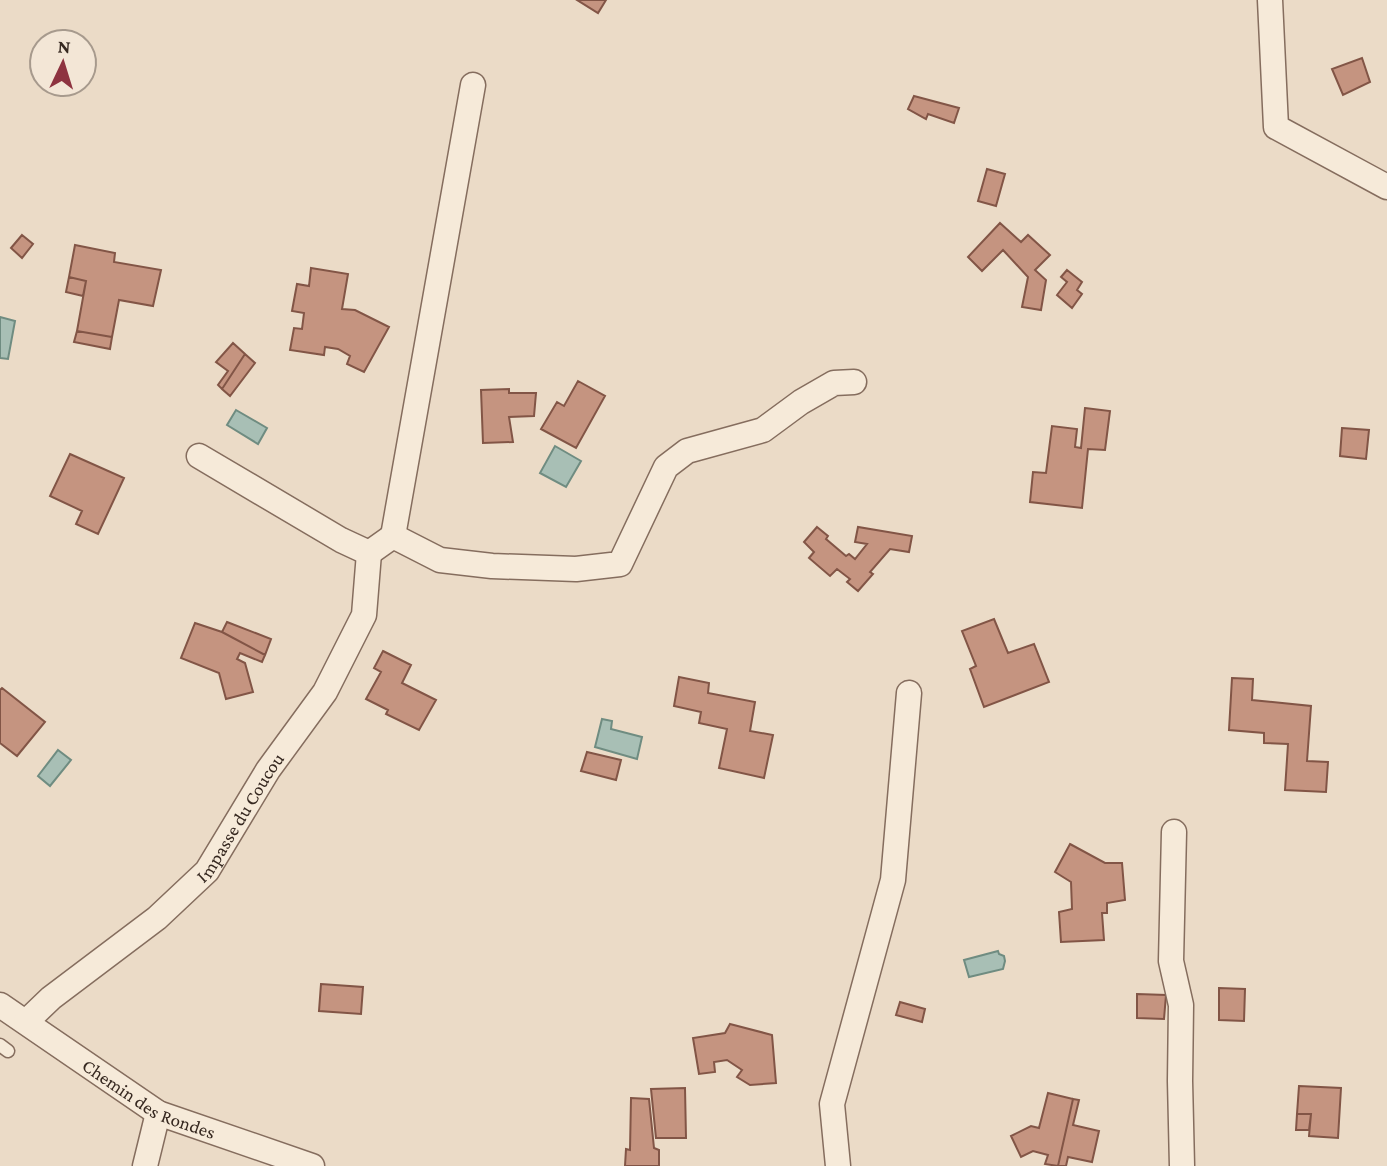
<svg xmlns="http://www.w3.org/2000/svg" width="1387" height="1166" viewBox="0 0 1387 1166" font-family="'Crimson Pro',serif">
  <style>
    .water { fill: #a8bfb5; stroke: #6f8c81; stroke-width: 2 }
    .building { fill: #c59480; stroke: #825546; stroke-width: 2 }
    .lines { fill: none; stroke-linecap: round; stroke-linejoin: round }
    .lane-casing { stroke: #856d5e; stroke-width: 15 }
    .street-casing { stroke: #856d5e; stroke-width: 27 }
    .lane { stroke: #f6ead9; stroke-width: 12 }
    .street { stroke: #f6ead9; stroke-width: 24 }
    .labels { text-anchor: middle; stroke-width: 7; stroke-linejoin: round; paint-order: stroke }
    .street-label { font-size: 19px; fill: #362820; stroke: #f3e6d6 }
  </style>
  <rect width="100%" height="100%" fill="#ebdbc7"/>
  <path class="water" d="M0,317L15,321L8,359L0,358Z
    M236,410L267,428L258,444L227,425Z
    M555,446L581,461L566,487L540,473Z
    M602,719L612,721L611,729L642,737L637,759L595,747Z
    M58,750L71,760L50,786L38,776Z
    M998,951L999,954L1004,956L1005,961L1003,969L969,977L964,960Z"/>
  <path class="building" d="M577,0H606L598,13Z
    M1362,58L1370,82L1343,95L1332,69Z
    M914,96L959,108L954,123L928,114L926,119L908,109Z
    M987,169L1005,174L996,206L978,201Z
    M1000,223L1021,242L1028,235L1050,255L1035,270L1046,280L1041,310L1022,307L1028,277L1003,250L982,271L968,257Z
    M22,235L33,244L22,258L11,248Z
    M75,245L115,253L114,262L161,270L153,306L119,300L112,337L77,331L86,281L69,277Z
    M311,268L348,274L342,309L355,310L389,327L364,372L347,364L350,356L338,349L325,347L324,355L290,350L294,328L302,329L304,313L292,311L297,284L309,286Z
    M1067,270L1082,282L1077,290L1082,294L1072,308L1057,295L1067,282L1061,277Z
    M69,277L86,281L83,296L66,292Z
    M77,331L112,337L110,349L74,342Z
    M233,343L245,354L222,389L218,385L228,371L216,362Z
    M245,354L255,363L230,396L222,389Z
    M578,381L605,396L576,448L541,429L557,402L564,406Z
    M509,389V393H536L534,416L509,417L513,442L483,443L481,390Z
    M1085,408L1110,411L1105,450L1088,449L1082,508L1030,502L1033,472L1046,473L1052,426L1077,429L1075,447L1081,448Z
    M1342,428L1369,430L1366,459L1340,456Z
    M70,454L124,478L98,534L76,524L82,511L50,496Z
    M817,527L828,536L826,539L846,556L849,554L855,559L867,544L855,542L858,527L912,536L909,552L890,549L870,572L873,574L858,591L847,582L850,579L837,569L830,576L809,558L814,552L804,542Z
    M994,619L1008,653L1034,644L1049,682L984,707L970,669L976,666L962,631Z
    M227,622L271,639L265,655L222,632Z
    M195,623L222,632L265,655L262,662L240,653L237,659L245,663L253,692L226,699L219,673L181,658Z
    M383,651L411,665L402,683L436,700L419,730L386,714L388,710L366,699L381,672L374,668Z
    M679,677L709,683L708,693L755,702L750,731L773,735L764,778L719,768L727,729L699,723L701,712L674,706Z
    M1232,678L1253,679L1252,700L1311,706L1307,761L1328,762L1326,792L1285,790L1288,744L1264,743V733L1229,730Z
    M2,688L45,722L17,756L0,743V690Z
    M587,752L621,760L616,780L581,771Z
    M1070,844L1105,863H1122L1125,900L1107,903V913H1102L1104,940L1061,942L1059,912L1072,909L1071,882L1055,872Z
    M321,984L363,987L361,1014L319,1011Z
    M1219,988L1245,989L1244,1021L1219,1020Z
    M1137,994L1166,995L1164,1019L1137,1018Z
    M900,1002L925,1009L922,1022L896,1015Z
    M730,1024L772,1035L776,1083L750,1085L737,1077L742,1070L727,1060L714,1062L715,1072L699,1074L693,1038L725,1033Z
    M1299,1086L1341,1088L1338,1138L1309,1136L1311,1114H1297Z
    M685,1088L686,1138H656L651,1089Z
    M1048,1093L1073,1099L1058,1166L1045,1164L1048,1155L1033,1151L1021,1157L1011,1136L1031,1126L1039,1128Z
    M631,1098L649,1099L654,1148L659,1150V1166H625L626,1149L630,1150Z
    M1073,1099L1079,1100L1073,1125L1099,1131L1092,1162L1068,1157L1066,1166H1058Z
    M1297,1114H1311L1309,1130H1296Z"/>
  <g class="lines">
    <defs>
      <path id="lane" d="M0,1045L8,1051"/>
      <g id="street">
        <path d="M1270,0L1276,127L1387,187"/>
        <path d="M199,456L341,540L369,553"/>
        <path d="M393,536L473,85"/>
        <path d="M369,553L393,536L440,560L492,566L576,569L620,564L666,467L687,451L763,430L801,402L834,383L854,382"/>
        <path d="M1174,832L1171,961L1181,1005L1180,1081L1182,1166"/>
        <path id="s1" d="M0,1005L158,1113L312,1166"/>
        <path id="s2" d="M26,1022L51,998L157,918L207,871L268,770L325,692L364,615L369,553"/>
        <path d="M145,1166L158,1113"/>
        <path d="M838,1166L832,1104L893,880L909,693"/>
      </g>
    </defs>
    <use href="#lane" class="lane-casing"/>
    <use href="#street" class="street-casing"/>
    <use href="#lane" class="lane"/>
    <use href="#street" class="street"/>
  </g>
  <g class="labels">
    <g class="street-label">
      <text dy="7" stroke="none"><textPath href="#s2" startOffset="299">Impasse du Coucou</textPath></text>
      <text dy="7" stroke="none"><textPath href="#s1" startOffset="177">Chemin des Rondes</textPath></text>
    </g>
  </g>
  <g transform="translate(63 63) rotate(4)"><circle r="33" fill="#f3e6d6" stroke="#a79a8d" stroke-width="2"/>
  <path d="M0-5L12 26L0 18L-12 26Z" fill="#8e3340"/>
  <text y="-10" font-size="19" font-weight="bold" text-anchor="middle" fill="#362820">N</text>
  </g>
</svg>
